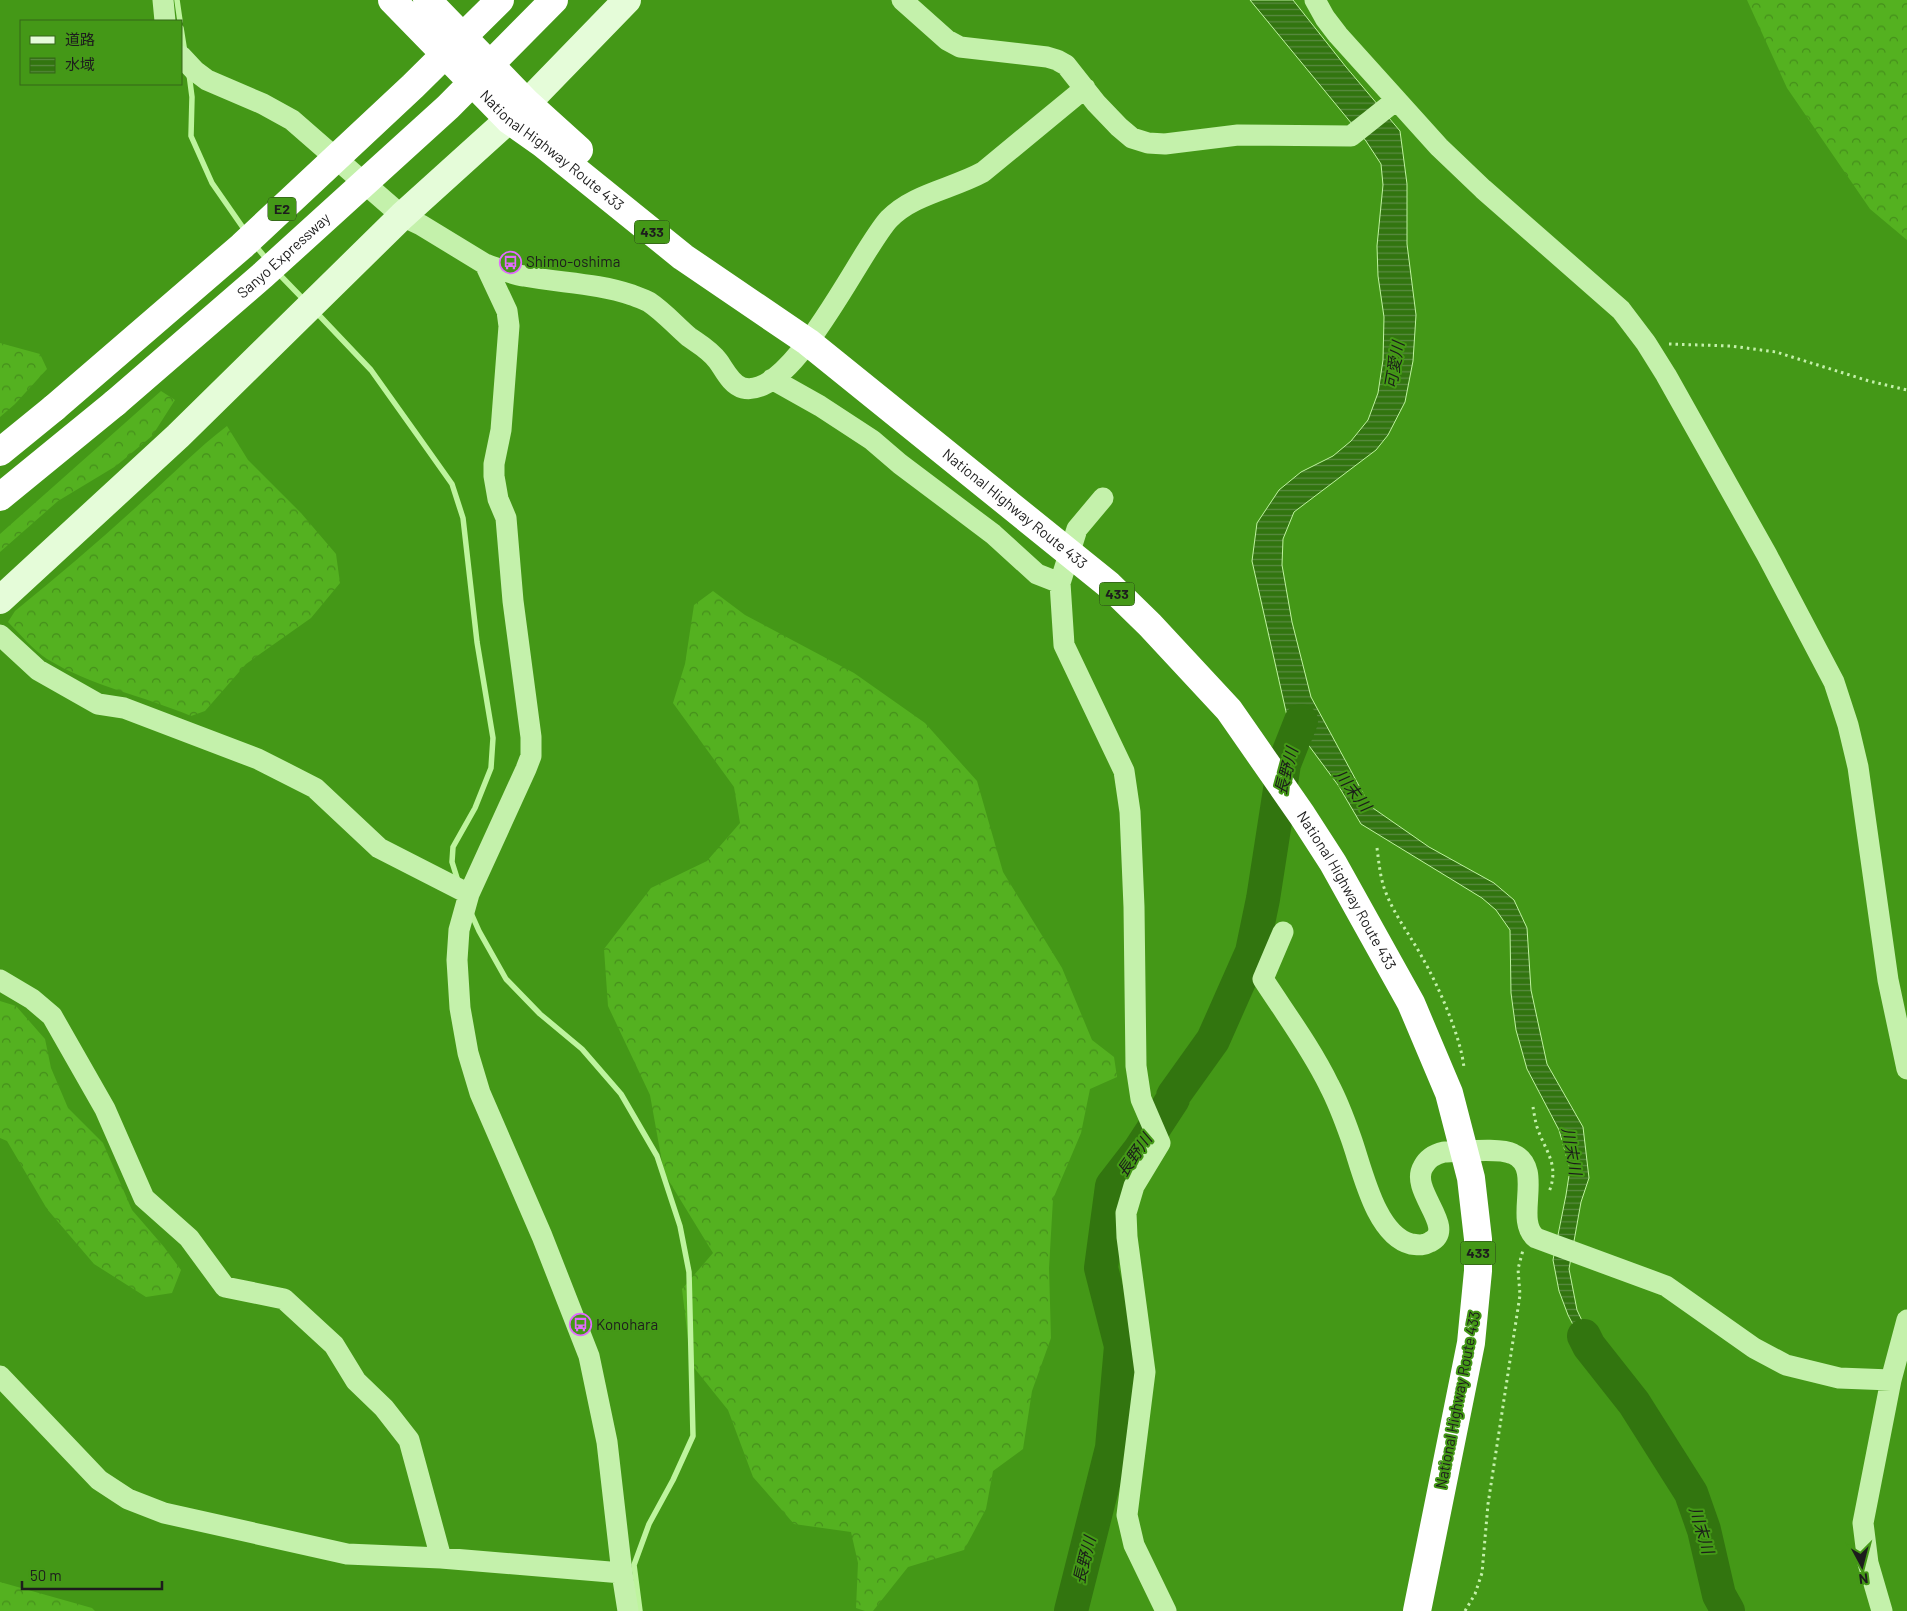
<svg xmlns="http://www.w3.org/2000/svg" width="1907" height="1611" viewBox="0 0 1907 1611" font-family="Barlow,'Noto Sans JP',sans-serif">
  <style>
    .forest { fill: url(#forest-crowns) }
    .water { fill: url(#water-rules); stroke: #bef49e }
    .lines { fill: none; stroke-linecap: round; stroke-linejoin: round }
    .stream { stroke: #bef49e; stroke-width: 5.5 }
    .river { stroke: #32750f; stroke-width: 34 }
    .path { stroke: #c4f1ab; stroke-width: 3; stroke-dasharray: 2.5 4; stroke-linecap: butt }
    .street { stroke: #c4f1ab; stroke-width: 21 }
    .secondary { stroke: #e5fcd9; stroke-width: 28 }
    .highway { stroke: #fff; stroke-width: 28 }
    .highway-bridge { stroke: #fff; stroke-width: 28 }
    .labels { text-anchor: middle; stroke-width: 4; stroke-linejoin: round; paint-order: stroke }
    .shield { fill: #449817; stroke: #29421b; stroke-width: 1 }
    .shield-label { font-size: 14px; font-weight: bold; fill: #1d1d1d }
    .street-label { font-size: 15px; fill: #1d1d1d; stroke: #449817 }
    .poi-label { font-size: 15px; fill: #1d1d1d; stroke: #449817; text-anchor: start }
    .water-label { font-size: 16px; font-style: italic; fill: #1a1d19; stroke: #449817 }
  </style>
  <defs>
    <pattern id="forest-crowns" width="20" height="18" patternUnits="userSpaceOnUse" patternTransform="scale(1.25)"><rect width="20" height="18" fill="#54b120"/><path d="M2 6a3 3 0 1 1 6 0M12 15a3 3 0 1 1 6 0" fill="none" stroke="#458f1b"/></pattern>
    <pattern id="water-rules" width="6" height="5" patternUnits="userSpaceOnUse" patternTransform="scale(1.25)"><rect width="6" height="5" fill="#32750f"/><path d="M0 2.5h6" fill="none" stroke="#5b8a43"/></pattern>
  </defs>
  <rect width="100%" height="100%" fill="#449817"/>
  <path class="forest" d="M1747,0H1907V240L1870,209L1787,88Z
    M0,343L40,354L47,369L15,404L0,417Z
    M161,391L175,400L152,436L116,466L58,501L0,552V534Z
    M227,426L248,460L301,513L336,554L340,583L311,618L246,664L205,711L191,716C144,696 91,686 47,659C33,650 20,634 8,622L15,611C59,575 103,538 145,499C172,475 198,448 227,426Z
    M713,591L745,615L854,673L925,723L977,781L1003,872L1062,968L1092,1040L1114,1057L1117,1077L1090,1089L1081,1133L1053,1199L1049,1268L1051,1338L1032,1391L1023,1449L993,1471L986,1509L964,1550L908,1567L873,1611H865L856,1608L858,1563L851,1532L794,1524L753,1477L728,1410L691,1364L682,1289L713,1253L664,1173L650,1095L608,1006L604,949L651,888L707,861L740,823L734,787L673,703L685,664L694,605Z
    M0,1001L16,1006L45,1039L51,1068L68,1108L103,1143L132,1210L164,1247L181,1270L172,1293L146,1297L94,1264L47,1209L7,1141L0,1138Z
    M0,1582L92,1608L95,1611H0Z"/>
  <path class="water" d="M1250,0H1293L1346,67L1400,131L1407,184V244L1416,315L1413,361L1405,402L1388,435L1376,450L1294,512L1283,539L1282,565L1292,622L1311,697L1370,806L1429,847L1494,883L1514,900L1527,928L1531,990L1547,1064L1583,1127L1589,1178L1581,1202L1569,1269L1577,1310L1593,1344L1611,1372L1585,1348L1568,1315L1559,1291L1553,1260L1566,1195L1570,1169L1559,1130L1527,1069L1516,1030L1511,993L1510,930L1496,910L1482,898L1361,824L1338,785L1287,716L1252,561L1257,523L1279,490L1301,472L1333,456L1351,441L1368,420L1378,393L1383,360L1384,317L1378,276L1377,246L1383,185L1381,164L1366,141Z"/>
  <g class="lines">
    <path class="stream" d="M177,0L180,21
      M181,28L185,53
      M189,74L192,97L191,136L212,183L246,232
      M254,244L269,262
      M278,273L306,302
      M316,312L371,370L418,436L452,484L463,518L477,642L493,738L491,768L475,808L453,847L452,862L458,881
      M471,913L479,931L506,979L540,1014L582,1049L621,1094L657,1156L680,1226L689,1272L693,1436L673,1480L649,1524L634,1565L640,1611"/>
    <path class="river" d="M1584,1336L1589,1346L1634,1403L1691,1493L1704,1530L1719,1595L1728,1611
      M1071,1611L1112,1448L1121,1346L1101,1268L1112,1186L1139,1151L1173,1099V1096L1213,1040L1252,952L1263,899L1284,764L1301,721"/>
    <path class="path" d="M1669,344L1731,346L1776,352L1869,381L1907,390
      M1377,848C1379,863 1380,878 1386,893C1395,916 1410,935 1422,957C1438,985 1461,1037 1464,1068
      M1533,1107C1534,1113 1535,1120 1537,1127C1545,1151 1560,1164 1549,1192
      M1465,1611L1475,1594L1482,1573L1488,1504L1520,1295L1518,1269L1523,1250"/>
    <path class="street" d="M163,0L165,21
      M902,0L947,40L960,47L1047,57L1057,60L1066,65L1096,103L1119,127L1132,138L1148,143L1165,144L1238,135L1351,136L1395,101
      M1315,0L1325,18L1338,35L1439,147L1483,189L1621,310L1646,343L1666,375L1767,555L1834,682L1848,725L1858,767L1888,980L1907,1069
      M181,56L195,71L207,80L263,104L292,120L402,216L421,225L485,264L507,311L509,326L501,430L494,464V476L498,499L506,518L513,601L531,737V756L526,769L469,894L459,930L457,960L460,1008L468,1053L480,1093L542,1236L589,1356L607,1442L622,1573L628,1611
      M485,264C497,268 511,274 524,276C560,283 597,283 632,295C637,297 644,299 649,302C664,312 675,325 689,337C699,344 710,350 718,361C724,369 731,385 743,388C793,400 860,250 889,219C913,194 952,189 983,172L1085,88
      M772,379L820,406L872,440L900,464L993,534L1037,574L1060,583L1064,645L1124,771L1130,812L1134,907L1136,1066L1141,1099L1160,1143L1134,1186L1126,1213L1127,1237L1145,1372L1127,1515L1134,1545L1166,1611
      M1060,583L1077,529L1103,498
      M0,635L38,670L98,704L124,708L258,759L315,788L379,848L469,894
      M1283,932L1263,979C1285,1013 1311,1048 1329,1085C1338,1102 1345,1121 1351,1138C1362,1168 1375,1235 1411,1244C1419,1245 1423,1246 1430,1242C1458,1228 1409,1191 1423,1167C1427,1159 1435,1154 1444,1152C1461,1152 1499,1147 1513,1154C1545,1168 1513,1220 1536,1238L1666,1286L1754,1348L1786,1365L1839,1378L1891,1380
      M0,980L32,999L52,1016L105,1109L144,1198L189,1238L225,1287L284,1299L334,1345L356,1381L384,1408L409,1440L441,1558
      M0,1376L99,1480L128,1499L164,1513L347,1554L441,1558L622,1573
      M1882,1611L1868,1563L1863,1523L1891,1380L1907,1320"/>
    <path class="secondary" d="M0,600L178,436L402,216L527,103L627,0"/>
    <g class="highway">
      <path id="s1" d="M392,0L509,120L543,144L683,257L808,342L1109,585L1150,625L1229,710L1302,815L1333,863L1411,1003L1449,1093L1471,1178L1478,1239V1271L1471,1343L1417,1611"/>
      <path d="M427,0L527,103L579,150"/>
      <path d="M0,452L54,408"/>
      <path d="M0,497L115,403"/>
    </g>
    <g class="highway-bridge">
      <path id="s2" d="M115,403L263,275L448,107L554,0"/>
      <path d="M54,408L242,246L413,86L500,0"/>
    </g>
  </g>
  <defs>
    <symbol id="bus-ring" viewBox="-11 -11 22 22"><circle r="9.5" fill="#449817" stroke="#e26bff" stroke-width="1.5"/><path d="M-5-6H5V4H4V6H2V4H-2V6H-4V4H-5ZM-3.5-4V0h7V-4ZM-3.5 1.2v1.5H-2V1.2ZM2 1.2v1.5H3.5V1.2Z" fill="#e26bff"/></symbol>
  </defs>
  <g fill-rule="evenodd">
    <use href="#bus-ring" x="498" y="250" width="25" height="25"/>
    <use href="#bus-ring" x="568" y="1312" width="25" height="25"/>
  </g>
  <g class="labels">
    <g class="shield">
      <rect x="268" y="197.5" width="28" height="23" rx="4"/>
      <rect x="634.5" y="220.5" width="35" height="23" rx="4"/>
      <rect x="1099.5" y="582.5" width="35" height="23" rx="4"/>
      <rect x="1460.5" y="1241.5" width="35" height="23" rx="4"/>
    </g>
    <g class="shield-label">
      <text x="282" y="214">E2</text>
      <text x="652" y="237">433</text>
      <text x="1117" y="599">433</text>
      <text x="1478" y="1258">433</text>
    </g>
    <g class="street-label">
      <text dy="5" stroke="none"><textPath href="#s1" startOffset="220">National Highway Route 433</textPath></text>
      <text dy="5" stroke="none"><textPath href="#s2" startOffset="224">Sanyo Expressway</textPath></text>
      <text dy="5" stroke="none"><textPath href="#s1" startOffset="806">National Highway Route 433</textPath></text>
      <text dy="5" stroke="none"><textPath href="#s1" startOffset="1316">National Highway Route 433</textPath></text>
      <text transform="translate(1458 1400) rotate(-79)" y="5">National Highway Route 433</text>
    </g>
    <g class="poi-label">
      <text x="526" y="267">Shimo-oshima</text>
      <text x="596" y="1330">Konohara</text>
    </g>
    <g class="water-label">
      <text transform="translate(1394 365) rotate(-80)" y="6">可愛川</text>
      <text transform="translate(1286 771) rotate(-75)" y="6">長野川</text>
      <text transform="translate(1353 790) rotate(52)" y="6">川末川</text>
      <text transform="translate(1572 1151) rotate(80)" y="6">川末川</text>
      <text transform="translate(1134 1155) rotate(-55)" y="6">長野川</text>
      <text transform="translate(1702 1530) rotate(73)" y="6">川末川</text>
      <text transform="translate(1084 1560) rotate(-76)" y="6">長野川</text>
    </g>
  </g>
  <rect x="20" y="20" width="162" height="65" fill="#449817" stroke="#346719"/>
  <rect x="30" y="36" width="25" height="8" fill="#e5fcd9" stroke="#346719"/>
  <text x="65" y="45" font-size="15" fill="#1d1d1d">道路</text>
  <rect x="30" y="58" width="25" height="15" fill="url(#water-rules)" stroke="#346719"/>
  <text x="65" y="70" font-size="15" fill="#1d1d1d">水域</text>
  <g transform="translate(1862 1566) rotate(173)" stroke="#449817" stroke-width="4" paint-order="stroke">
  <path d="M0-4L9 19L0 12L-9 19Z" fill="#1d1d1d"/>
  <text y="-8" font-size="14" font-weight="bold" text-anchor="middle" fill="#1d1d1d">N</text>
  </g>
  <path d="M22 1581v8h140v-8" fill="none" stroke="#1d1d1d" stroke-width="2.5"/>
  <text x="30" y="1581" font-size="15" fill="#1d1d1d" stroke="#449817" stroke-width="4" paint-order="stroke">50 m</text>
</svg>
